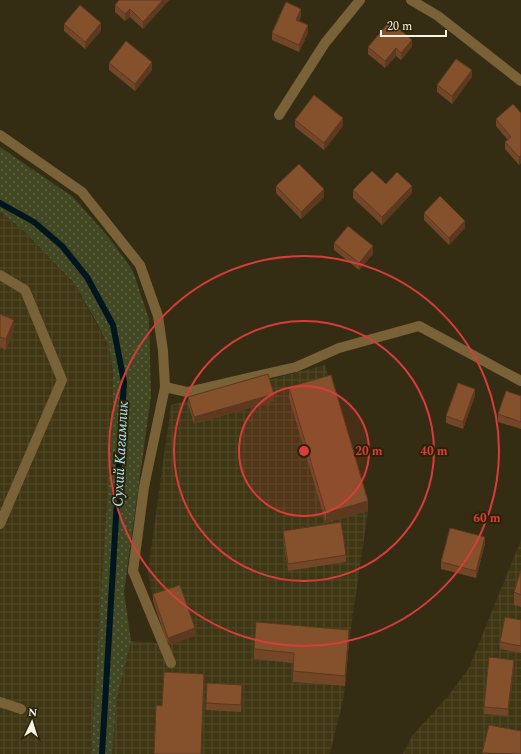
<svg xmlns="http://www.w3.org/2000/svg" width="521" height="754" viewBox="0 0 521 754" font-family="Spectral,serif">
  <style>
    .industrial { fill: url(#industrial-grid) }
    .grass { fill: url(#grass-dots) }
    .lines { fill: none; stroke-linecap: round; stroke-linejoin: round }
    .stream { stroke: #00161e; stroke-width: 6 }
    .service { stroke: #796138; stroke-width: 10 }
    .minor { stroke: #796138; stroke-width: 10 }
    .wall { fill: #724626 }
    .shaded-wall { fill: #5c391f }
    .building { fill: #84512c; stroke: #5c391f }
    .ring { fill: none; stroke: #d93c3b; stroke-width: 2 }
    .labels { text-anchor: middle; stroke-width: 4; stroke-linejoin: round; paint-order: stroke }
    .water-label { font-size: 15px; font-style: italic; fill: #aae7fe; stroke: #2a2308 }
    .centre { fill: #d93c3b; stroke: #2a2308; stroke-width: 2 }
    .ring-label { font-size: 12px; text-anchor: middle; font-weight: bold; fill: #d93c3b; stroke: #2a2308; stroke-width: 4; stroke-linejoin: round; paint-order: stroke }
  </style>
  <defs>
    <pattern id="industrial-grid" width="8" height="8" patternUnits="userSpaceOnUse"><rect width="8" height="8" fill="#3f3614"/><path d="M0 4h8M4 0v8" fill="none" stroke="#524a2b"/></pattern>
    <pattern id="grass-dots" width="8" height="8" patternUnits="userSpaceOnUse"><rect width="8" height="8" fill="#424823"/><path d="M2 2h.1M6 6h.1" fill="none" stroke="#5e6343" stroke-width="1.8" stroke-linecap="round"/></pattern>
  </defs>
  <rect width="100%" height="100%" fill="#342d13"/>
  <path class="industrial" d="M0,211L24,231L74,283L109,347L113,371V406L91,754H0Z
    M325,365L368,511L349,641L344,696L330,754H112L117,697L131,641L168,644L153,601L148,571L171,405Z
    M521,540V754H403L412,736L448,696L469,668Z"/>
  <path class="grass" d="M0,147L73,197L110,239L133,271L149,319L151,396L124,592L131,641L117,697L112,754H91L113,406V371L109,347L93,316L74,283L24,231L0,211Z"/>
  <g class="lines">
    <path class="stream" d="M0,203L34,222L62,246L87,277L113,325L124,382L102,754"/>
    <path class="service" d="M279,115L325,43L360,0
      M0,275L25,290L62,380L0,524
      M165,387L187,392L296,367L339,348L419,326L521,381
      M133,571L171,663
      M0,702L21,709"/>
    <path class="minor" d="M411,0L438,16L521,81
      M0,135L82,192L140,265L158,316L163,351L165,387L144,487L133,571"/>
  </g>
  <path class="wall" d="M119,0H169L143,29L130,17L125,21L115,12V5Z
    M301,16L299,21L308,33L299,52L272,40V33Z
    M64,24L101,31L85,49L64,31Z
    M368,47H412L401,60L396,56L385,68L368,54Z
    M109,63L152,70L135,91L109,70Z
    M472,77L452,104L437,92V85Z
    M521,113V163L519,165L505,149V142L508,140L496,126V119Z
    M295,120L343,126L324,150L295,127Z
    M386,184L412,193L382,225L353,198V190Z
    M276,186L324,197L301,219L276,193Z
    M424,213L465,228L449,245L424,220Z
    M334,243L373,254L359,270L334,250Z
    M0,314L14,330L6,350L0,347Z
    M289,387L368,511L326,523L289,398Z
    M475,396L463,429L446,423V416Z
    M521,396V429L498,422V414Z
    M188,397L274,401L194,424L188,404Z
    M283,531L346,555V562L288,571L283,538Z
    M485,544L476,578L441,569V562Z
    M521,570V607L514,605V592Z
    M153,594L195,636L168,645L153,601Z
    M521,620V653L500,649V642Z
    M349,641L345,686L293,682V663L254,659V649Z
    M514,667L508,716L484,714V707Z
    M242,693L241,712L206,710V703Z"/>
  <path class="shaded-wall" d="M163,0H169L143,29V22Z
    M130,9V17L125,21V14Z
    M301,9V16L296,27V20Z
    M101,23V31L85,49V42Z
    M308,25V33L299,52V45Z
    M412,40V47L401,60V53Z
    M396,48V56L385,68V61Z
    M152,62V70L135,91V84Z
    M472,70V77L452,104V96Z
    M343,118V126L324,150V143Z
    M521,156V163L519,165V157Z
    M412,186V193L382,225V217Z
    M324,189V197L301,219V212Z
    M465,221V228L449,245V238Z
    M373,246V254L359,270V263Z
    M14,320V330L6,350V339Z
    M475,389V396L463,429V422Z
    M274,394V401L194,424V417Z
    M368,501V511L326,523V513Z
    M485,537V544L476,578V571Z
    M195,628V636L168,645V638Z
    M349,630V641L345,686V676Z
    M514,660V667L508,716V709Z
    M204,674V686L201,754Z"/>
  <path class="building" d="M119,0H163L143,22L130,9L125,14L115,5Z
    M286,2L301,9L296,20L308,25L299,45L272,33Z
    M80,5L101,23L85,42L64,24Z
    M390,21L412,40L401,53L396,48L385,61L368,47Z
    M126,41L152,62L135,84L109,63Z
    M456,59L472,70L452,96L437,85Z
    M314,95L343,118L324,143L295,120Z
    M513,104L521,113V156L519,157L505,142L511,137L496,119Z
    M299,164L324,189L301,212L276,186Z
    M372,171L386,184L397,172L412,186L382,217L353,190Z
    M440,196L465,221L449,238L424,213Z
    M348,226L373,246L359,263L334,243Z
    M0,314L14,320L6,339L0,337Z
    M268,374L274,394L194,417L188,397Z
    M331,375L368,501L326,513L289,387Z
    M458,383L475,389L463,422L446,416Z
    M506,391L521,396V422L498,414Z
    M341,522L346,555L288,564L283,531Z
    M450,528L485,537L476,571L441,562Z
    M521,570V595L514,592Z
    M180,585L195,628L168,638L153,594Z
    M505,617L521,620V646L500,642Z
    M256,622L349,630L345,676L293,671L294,653L254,649Z
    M489,657L514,660L508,709L484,707Z
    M164,672L204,674L201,754H154L156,705L162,706Z
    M207,683L242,685L241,705L206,703Z
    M489,725L521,731V754L482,753Z"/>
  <circle cx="304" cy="451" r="65" fill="#d93c3b" fill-opacity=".12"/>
  <g class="ring">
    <circle cx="304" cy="451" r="65"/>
    <circle cx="304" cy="451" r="130"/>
    <circle cx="304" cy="451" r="195"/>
  </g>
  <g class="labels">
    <g class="water-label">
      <text transform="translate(120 454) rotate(-87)" y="5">Сухий Кагамлик</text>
    </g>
  </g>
  <circle cx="304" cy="451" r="6" class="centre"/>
  <g class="ring-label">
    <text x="369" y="455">20 m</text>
    <text x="434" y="455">40 m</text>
    <text x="487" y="522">60 m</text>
  </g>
  <g transform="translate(32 722) rotate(4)" stroke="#2a2308" stroke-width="3" paint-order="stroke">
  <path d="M0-3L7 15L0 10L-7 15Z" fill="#f8f4e4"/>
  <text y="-6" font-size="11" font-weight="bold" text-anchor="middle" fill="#f8f4e4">N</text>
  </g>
  <path d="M381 30v6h65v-6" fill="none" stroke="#f8f4e4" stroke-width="2"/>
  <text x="387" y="30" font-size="12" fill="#f8f4e4" stroke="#2a2308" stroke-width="3" paint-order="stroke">20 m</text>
</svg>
